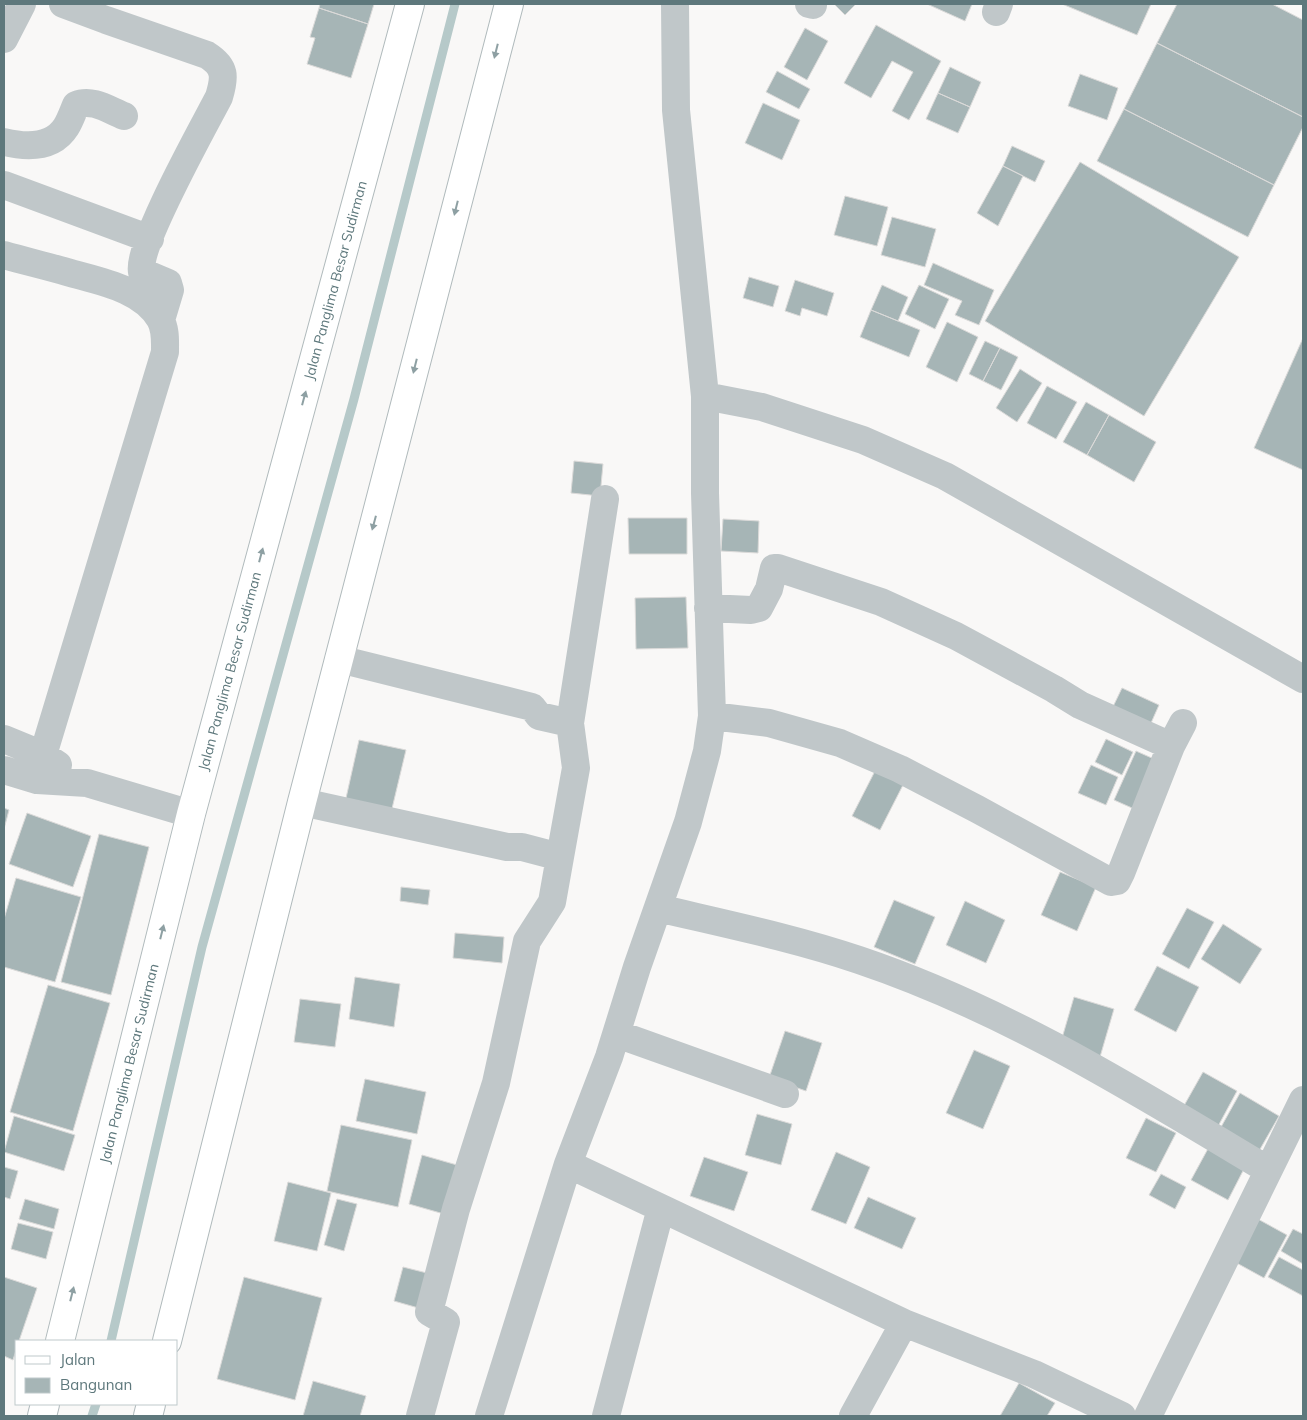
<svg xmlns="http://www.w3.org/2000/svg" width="1307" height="1420" viewBox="0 0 1307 1420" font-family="Mulish,sans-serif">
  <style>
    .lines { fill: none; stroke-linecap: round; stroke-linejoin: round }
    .stream { stroke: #b6c9c9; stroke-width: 9 }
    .building { fill: #a6b5b6; stroke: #dbdad9 }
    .secondary-casing { stroke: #b0babc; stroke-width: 30 }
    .minor { stroke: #c0c7c9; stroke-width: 28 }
    .secondary { stroke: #fff; stroke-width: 28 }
    .oneway { fill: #8ea0a3 }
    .labels { text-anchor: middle; stroke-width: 5; stroke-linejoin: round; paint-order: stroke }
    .street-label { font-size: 14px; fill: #5e787c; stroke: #fff }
  </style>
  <rect width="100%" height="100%" fill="#f9f8f7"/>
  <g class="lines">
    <path class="stream" d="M111,1341L202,947L354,399L455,4
      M92,1416L96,1404"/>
  </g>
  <path class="building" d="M320,4H374L368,24L319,8Z
    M834,4H856L845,15Z
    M927,4H972L965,21Z
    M1062,4H1151L1137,35Z
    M1177,4H1272L1303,20V117L1157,43Z
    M319,8L368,24L351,78L307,64L315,38L310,37Z
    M876,25L941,61L909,120L892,111L913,72L892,61L871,98L844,83Z
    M805,28L828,41L807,80L784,67Z
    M1157,43L1303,117V127L1274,185L1124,109Z
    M950,67L981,82L970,107L938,93Z
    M777,71L810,89L799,109L766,92Z
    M1080,74L1118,88L1107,120L1068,106Z
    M938,93L970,107L958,133L926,119Z
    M763,103L800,120L782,160L745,143Z
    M1124,109L1274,185L1248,237L1097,161Z
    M1012,146L1045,161L1035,182L1003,166Z
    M1080,162L1239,257L1144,416L985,321Z
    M1003,166L1023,176L998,226L977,213Z
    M845,196L888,207L877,246L834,235Z
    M892,217L936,229L925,267L881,255Z
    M933,263L994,290L979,325L955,315L962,301L924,285Z
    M749,277L779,286L773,307L743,298Z
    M795,280L834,293L827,316L802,308L800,316L785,311Z
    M882,285L908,297L898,321L871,310Z
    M919,285L949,299L935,329L905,314Z
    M871,310L920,330L909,357L860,337Z
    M947,322L978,337L957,382L926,367Z
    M1303,338V470L1254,448Z
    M985,341L1000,348L983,381L969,374Z
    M1000,348L1018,357L1001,390L983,381Z
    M1020,369L1042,383L1017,422L996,408Z
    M1047,386L1077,402L1056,439L1027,423Z
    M1086,402L1109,415L1087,455L1063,442Z
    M1109,415L1156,442L1134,482L1087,455Z
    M574,461L603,464L600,496L571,493Z
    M628,518H687V554H629Z
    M723,519L759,521L758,553L721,551Z
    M686,597L688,648L636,649L635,598Z
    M1122,688L1159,705L1147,732L1109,715Z
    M1106,739L1133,752L1122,775L1095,762Z
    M359,740L406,750L390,817L344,807Z
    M1136,751L1163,763L1141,812L1114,800Z
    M1091,765L1118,777L1106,805L1078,793Z
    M875,771L903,785L880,830L852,816Z
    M4,808L9,810L4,829Z
    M27,813L91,836L73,887L9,864Z
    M99,834L149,847L111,995L61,982Z
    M1060,872L1096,887L1077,931L1041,915Z
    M16,878L81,897L55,982L4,967V919Z
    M401,887L430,890L428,905L400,901Z
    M894,900L935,917L915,964L874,947Z
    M965,901L1005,920L986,963L946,945Z
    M1187,908L1214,922L1189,969L1162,954Z
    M1223,924L1262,949L1240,984L1201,959Z
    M455,933L504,937L502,963L453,958Z
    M1157,966L1199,987L1176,1032L1134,1010Z
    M355,977L400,984L394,1027L349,1019Z
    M48,985L110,1003L73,1131L10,1112Z
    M1074,997L1114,1009L1100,1057L1060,1045Z
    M300,999L341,1004L335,1047L294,1042Z
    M785,1031L822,1043L806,1091L769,1078Z
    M974,1050L1010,1066L983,1129L946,1113Z
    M1203,1072L1237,1091L1216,1130L1181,1111Z
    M365,1079L426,1092L417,1134L356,1121Z
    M1240,1093L1279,1116L1255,1158L1216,1136Z
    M757,1114L792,1124L781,1165L745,1155Z
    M14,1116L75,1135L64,1171L4,1152Z
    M1146,1118L1176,1133L1156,1172L1126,1158Z
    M341,1125L412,1140L398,1207L327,1191Z
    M1210,1145L1246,1165L1228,1200L1191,1180Z
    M836,1152L870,1167L846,1224L811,1210Z
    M422,1155L457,1165L444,1214L409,1204Z
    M704,1157L748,1172L734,1211L690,1196Z
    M4,1167L18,1171L10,1199L4,1197Z
    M1161,1174L1186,1187L1175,1209L1149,1195Z
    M288,1182L331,1193L317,1251L274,1241Z
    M868,1197L916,1218L902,1249L854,1228Z
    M25,1199L59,1209L54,1229L19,1219Z
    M337,1199L357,1204L344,1251L324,1245Z
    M1256,1218L1287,1235L1264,1278L1233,1261Z
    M18,1223L53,1232L46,1259L11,1249Z
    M1293,1229L1303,1234V1264L1281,1251Z
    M1279,1257L1303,1270V1296L1268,1277Z
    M403,1267L431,1274L422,1309L394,1301Z
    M4,1277L37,1288L19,1341H16V1350L13,1360L4,1356Z
    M244,1277L322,1298L295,1400L217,1379Z
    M313,1381L366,1396L360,1416H303Z
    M1019,1383L1055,1403L1047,1416H1000Z"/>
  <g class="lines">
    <defs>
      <g id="secondary">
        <path id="s1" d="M60,1341L191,814L410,4"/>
        <path d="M167,1341L302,802L509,4"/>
        <path d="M42,1416L45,1404"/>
        <path d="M148,1416L151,1404"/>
      </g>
    </defs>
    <use href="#secondary" class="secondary-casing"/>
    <path class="minor" d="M63,4L106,20L207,55C226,67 225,77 219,97C204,126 136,247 142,272L168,283L170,290L161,320
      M809,4L813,5
      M996,12L999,4
      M4,39L22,4
      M4,142C25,147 52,149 66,127C70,121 73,112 76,105C92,98 109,110 124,116
      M4,185L150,239
      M4,255C25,261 46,266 67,272C98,281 142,288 160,319C166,329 165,341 165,352L43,755L37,780
      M705,396L762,407L863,440L945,476L1303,679
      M708,608L751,610L759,608L769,589L774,568H778L881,602L956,636L1054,689L1080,705L1171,746
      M339,659L532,707L539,716L570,723
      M712,716L769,723L840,743L900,769L977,809L1111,882L1117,881L1121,873L1171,746L1183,723
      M4,739L43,755L58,765
      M4,770L37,780L87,783L191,814
      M302,802L507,847H522L560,857L576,768L570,723L605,499
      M658,908C726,924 794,938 859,960C1005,1009 1136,1091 1268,1170
      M617,1034L785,1094
      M568,1164L904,1323L1034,1374L1122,1416
      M420,1416L446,1322L429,1312L456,1209L496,1083L527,941L552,902L560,857
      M489,1416L568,1164L609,1057L637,967L688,822L707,751L712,716L705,493V396L676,110L675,4
      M606,1416L661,1208
      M853,1416L904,1323
      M1148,1416L1303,1100"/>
    <use href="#secondary" class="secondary"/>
  </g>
  <defs><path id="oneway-solid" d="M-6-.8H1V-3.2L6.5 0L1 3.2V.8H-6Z" transform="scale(1.25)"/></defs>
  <g class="oneway">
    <use href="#oneway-solid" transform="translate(496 51) rotate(104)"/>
    <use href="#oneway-solid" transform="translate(456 208) rotate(104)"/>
    <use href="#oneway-solid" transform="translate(415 366) rotate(104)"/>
    <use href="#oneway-solid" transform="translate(304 398) rotate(-75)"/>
    <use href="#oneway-solid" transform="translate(374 523) rotate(105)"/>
    <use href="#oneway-solid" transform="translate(261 555) rotate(-75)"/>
    <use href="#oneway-solid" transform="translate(162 932) rotate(-76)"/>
    <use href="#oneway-solid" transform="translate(72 1294) rotate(-76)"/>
  </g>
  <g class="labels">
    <g class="street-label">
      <text dy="5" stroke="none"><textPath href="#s1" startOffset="1096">Jalan Panglima Besar Sudirman</textPath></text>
      <text dy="5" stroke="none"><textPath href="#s1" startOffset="691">Jalan Panglima Besar Sudirman</textPath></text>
      <text dy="5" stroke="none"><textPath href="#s1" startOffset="286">Jalan Panglima Besar Sudirman</textPath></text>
    </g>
  </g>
  <rect width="1307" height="1420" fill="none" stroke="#5e787c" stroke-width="10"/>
  <rect x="15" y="1340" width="162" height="65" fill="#ffffff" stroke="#bfc9cb"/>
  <rect x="25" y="1356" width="25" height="8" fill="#ffffff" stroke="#bfc9cb"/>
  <text x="60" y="1365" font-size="15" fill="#5e787c">Jalan</text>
  <rect x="25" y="1378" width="25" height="15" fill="#a6b5b6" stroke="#bfc9cb"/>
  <text x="60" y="1390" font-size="15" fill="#5e787c">Bangunan</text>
</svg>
